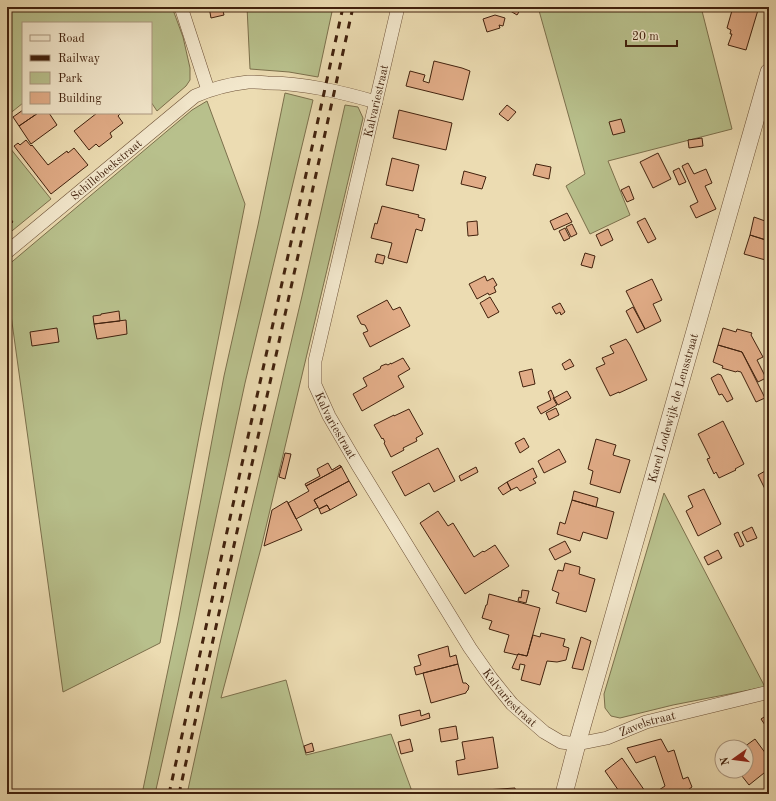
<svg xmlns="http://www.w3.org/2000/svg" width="776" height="801" viewBox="0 0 776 801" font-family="'Old Standard TT',serif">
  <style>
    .green { fill: #b8c08c; stroke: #7c704c }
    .building { fill: #e1ac87; stroke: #41210d }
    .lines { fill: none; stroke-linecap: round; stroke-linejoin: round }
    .minor-casing { stroke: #6c5036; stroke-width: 14 }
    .tertiary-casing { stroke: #6c5036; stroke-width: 18 }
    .minor { stroke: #f3e8cd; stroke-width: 13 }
    .tertiary { stroke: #f3e8cd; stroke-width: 17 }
    .rail { stroke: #41210d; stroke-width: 3; stroke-dasharray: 7 7; stroke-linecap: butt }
    .labels { text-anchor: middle; stroke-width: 3; stroke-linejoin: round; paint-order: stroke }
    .street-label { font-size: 12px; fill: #41210d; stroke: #f3e8cd }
  </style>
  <rect width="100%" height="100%" fill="#ecdcb2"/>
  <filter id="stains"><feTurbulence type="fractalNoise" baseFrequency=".005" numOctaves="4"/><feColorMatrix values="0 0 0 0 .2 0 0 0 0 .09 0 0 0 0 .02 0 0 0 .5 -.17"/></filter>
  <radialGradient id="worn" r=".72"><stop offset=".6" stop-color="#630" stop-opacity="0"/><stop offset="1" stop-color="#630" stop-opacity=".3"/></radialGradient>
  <path class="green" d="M7,7H172L183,37L190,68V80L186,86L157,111L151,102V23H23V103L8,115L10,148L51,199L7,235Z
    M247,7H333L318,77L289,72L250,69Z
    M538,7H701L732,129L608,161L630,215L590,234L566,186L585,174Z
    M285,93L313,100L245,383L193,625L155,794H142L178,622L224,376L258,225Z
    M207,101L245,204L201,426L160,643L63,692L7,286V266L192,110Z
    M345,105L358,107L363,118L261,548L221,698L286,680L306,755L391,734L413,794H187L221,639L302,296Z
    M664,493L765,687L673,705L620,718L611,716L605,708L604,694Z"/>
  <path class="building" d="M209,7H222L224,15L211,18Z
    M508,7H522L517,15L507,9Z
    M733,7H747L758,10L746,50L728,45L732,34H730L731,30L727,28Z
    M495,15L505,18L503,26L499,25L500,28L487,32L483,19Z
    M434,61L462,68L470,71L463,100L406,86L410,71L425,75L423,81L429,83Z
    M507,105L516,112L508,121L499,114Z
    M23,110V113H38L19,126L13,117Z
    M399,110L452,123L446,150L393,138Z
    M38,113H49L57,125L31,144L19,126Z
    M97,113H121L118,116L123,123L110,133L112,137L99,147L96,144L89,150L74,131Z
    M621,119L625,132L613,135L609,122Z
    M702,138L703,146L689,148L688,140Z
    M26,140L31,146L32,145L48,165L67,151L68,153L74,148L88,165L51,194L14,146L18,143L20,145Z
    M658,153L671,179L653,188L640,162Z
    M392,158L419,165L413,191L386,185Z
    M688,163L694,174L706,169L712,183L705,186L716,209L696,218L690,206L698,202L682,166Z
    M536,164L551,167L549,179L533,175Z
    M679,168L686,182L679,185L673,171Z
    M464,171L486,177L482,189L461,184Z
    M629,186L634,199L627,202L621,190Z
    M382,206L419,215L418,217L425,219L422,231L416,229L407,263L388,258L392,243L371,238L375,223L377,224Z
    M567,213L572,222L554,230L550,221Z
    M7,214L13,222L7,227Z
    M754,217L765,221L766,218L769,219V241L750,235Z
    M645,218L656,239L648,243L637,222Z
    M477,221L478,235L468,236L467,222Z
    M572,224L577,234L571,237L566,227Z
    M565,228L570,238L564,241L559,231Z
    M608,229L613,240L601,246L596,235Z
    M750,235L769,241V261L744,254Z
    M585,253L595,256L592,268L581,265Z
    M377,254L385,256L383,264L375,262Z
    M485,276L487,281L493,278L497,285L494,287L496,292L489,295L488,293L477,299L469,284Z
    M652,279L662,300L653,304L661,321L645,329L626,291Z
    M490,297L499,312L488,318L480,303Z
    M387,300L393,310L400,307L410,326L370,347L363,333L368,331L365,325L361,324L357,316Z
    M560,303L565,312L561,315L560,312L556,314L552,307Z
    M633,307L645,329L637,333L626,311Z
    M119,311L120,321L94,324L93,316L101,315V314Z
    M126,320L127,334L97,339L94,324Z
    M57,328L59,342L32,346L30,332Z
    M723,328L736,332L737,329L752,333L751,335L763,357L757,360L766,378L758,382L742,352L718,345Z
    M626,339L630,345L647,380L619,393V392L610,396L596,368L605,364L602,358L614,353L610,346Z
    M718,345L742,352L765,398L756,402L741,372L737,371L736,372L722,368L723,366L713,362Z
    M403,358L410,369L398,376L404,387L362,411L353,394L367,386L363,378L380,369L381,366L386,364L388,365L391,363V364Z
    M570,359L574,366L565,370L562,364Z
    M532,369L535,384L523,387L519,372Z
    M718,374L721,375L733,399L727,402L722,394L719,395L711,378Z
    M551,390L554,397L553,398L557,405L541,414L537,407L551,400L548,392Z
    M567,391L571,398L558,405L554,398Z
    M556,408L559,415L549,420L546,413Z
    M409,409L423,434L416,438L417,441L403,448L404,450L391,457L384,443L385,442L383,438L382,439L374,425L394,415V416Z
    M723,421L744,464L735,469L736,470L719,478L716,472L714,474L707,459L710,458L698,434Z
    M524,438L529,447L520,453L515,443Z
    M596,439L616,445L613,455L630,460L620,493L590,484L593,471L588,469Z
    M438,448L455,481L434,492L429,483L405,496L392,472Z
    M559,449L566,462L544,473L538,461Z
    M285,453L291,454L285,479L279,477Z
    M328,463L332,470L340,465L341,467L306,486L305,484L320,476L317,469Z
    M341,466L349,481L314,500L318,507L296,519L288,503L309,491L306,486L341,467Z
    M476,467L478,472L461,481L459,476Z
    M533,468L537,477L533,479L536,483L520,491L517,487L511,490L507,482Z
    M767,470H769V490L766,491L758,475Z
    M349,481L357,495L330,510L327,505L319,509L314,500Z
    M507,482L511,490L503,495L498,488Z
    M704,489L721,524L698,536L686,511L693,507L688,496Z
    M574,491L598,498L596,507L572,500Z
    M572,500L614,512L607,539L583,532L580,541L557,534L560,522L565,524Z
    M287,501L302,530L264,546L272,510Z
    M327,505L330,510L321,514L319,509Z
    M438,511L448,526L453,523L474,557L483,551L484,552L495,545L509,566L465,594L420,523Z
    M752,527L757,538L747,542L742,532Z
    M738,532L744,545L740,547L734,534Z
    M565,541L571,552L555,560L549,549Z
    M718,550L722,558L708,565L704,557Z
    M565,563L580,567L579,574L595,579L586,612L556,603L559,593L552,590L558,570L563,571Z
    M522,590L529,591L526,603L518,601L519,597L521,598Z
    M489,594L540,608L527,656L518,654L517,655L504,652L509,635L489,629L492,621L482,618L486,605H487Z
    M541,633L565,639L563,646L569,648L566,660L557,662L547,661L540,685L521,680L525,665L520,664L519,670L512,668L518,654L527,656L533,635L540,637Z
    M581,637L591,641L583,670L572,668Z
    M448,646L450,657L456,655L458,664L416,675L414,667L421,665L418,655Z
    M458,664L463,683H466L469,686L468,690L466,692V693L431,703L423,673Z
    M420,710L421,716L429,713L430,718L401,726L399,715Z
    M769,714V731L761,719Z
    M456,726L458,739L441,742L439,729Z
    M493,737L498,768L458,775L456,761L465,759L462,742Z
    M410,739L413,751L401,754L398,742Z
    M661,739L668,752L674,750L683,779L688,777L692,787L682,794H653L665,786L655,756L636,763L627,748Z
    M755,739L769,758V773L766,775L764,773L749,785L738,771H746V747H744Z
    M312,743L314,751L306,753L304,746Z
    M622,758L647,794H621L605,771Z
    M515,788L516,794H486L485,790Z"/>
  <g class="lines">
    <defs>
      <g id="minor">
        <path d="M181,7L208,90"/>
        <path id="s1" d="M398,7L315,361V385L329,416L357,464L470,648L491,678L512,704L544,732L561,742L577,744L607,738L646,722L769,692"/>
        <path id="s2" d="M7,252L195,96C211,89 230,84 248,82C254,82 261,82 267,83C304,83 341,92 376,102"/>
      </g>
      <g id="tertiary">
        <path id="s3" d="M564,794L577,744L769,72"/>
      </g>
    </defs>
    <use href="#minor" class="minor-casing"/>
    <use href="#tertiary" class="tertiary-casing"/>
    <use href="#minor" class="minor"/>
    <use href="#tertiary" class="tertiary"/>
    <path class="rail" d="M169,794L343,7
      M179,794L353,7"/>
  </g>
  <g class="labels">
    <g class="street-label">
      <text transform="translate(376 101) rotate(-77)" y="4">Kalvariestraat</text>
      <text dy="4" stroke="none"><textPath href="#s2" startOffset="129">Schillebeekstraat</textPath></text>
      <text dy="4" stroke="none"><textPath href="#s3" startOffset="401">Karel Lodewijk de Lensstraat</textPath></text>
      <text dy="4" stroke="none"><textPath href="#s1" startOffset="433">Kalvariestraat</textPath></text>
      <text dy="4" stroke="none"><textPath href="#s1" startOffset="757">Kalvariestraat</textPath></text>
      <text dy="4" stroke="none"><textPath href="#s1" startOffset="915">Zavelstraat</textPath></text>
    </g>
  </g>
  <rect width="776" height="801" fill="none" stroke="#ecdcb2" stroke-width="24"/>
  <rect x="8" y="8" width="760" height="785" fill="none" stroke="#41210d" stroke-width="2"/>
  <rect x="12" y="12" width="752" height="777" fill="none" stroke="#41210d"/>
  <rect x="22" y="22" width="130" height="92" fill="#f3e8cd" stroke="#ac9880"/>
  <rect x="30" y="35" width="20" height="6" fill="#f3e8cd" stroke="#ac9880"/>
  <text x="58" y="42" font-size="12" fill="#41210d">Road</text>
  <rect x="30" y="55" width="20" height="6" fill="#41210d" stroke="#ac9880"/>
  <text x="58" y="62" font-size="12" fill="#41210d">Railway</text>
  <rect x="30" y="72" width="20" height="12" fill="#b8c08c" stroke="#ac9880"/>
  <text x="58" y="82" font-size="12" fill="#41210d">Park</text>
  <rect x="30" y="92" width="20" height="12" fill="#e1ac87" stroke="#ac9880"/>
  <text x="58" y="102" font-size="12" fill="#41210d">Building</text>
  <g transform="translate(734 759) rotate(256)"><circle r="19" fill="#f3e8cd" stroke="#ac9880"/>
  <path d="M0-3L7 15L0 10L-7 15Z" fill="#8f2418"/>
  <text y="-6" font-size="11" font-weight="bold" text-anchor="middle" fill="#41210d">N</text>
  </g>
  <path d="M626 40v6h51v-6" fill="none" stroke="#41210d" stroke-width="2"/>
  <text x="632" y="40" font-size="12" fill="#41210d" stroke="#f3e8cd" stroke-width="3" paint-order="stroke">20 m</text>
  <rect width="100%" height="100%" filter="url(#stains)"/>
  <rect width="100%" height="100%" fill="url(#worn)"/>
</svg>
